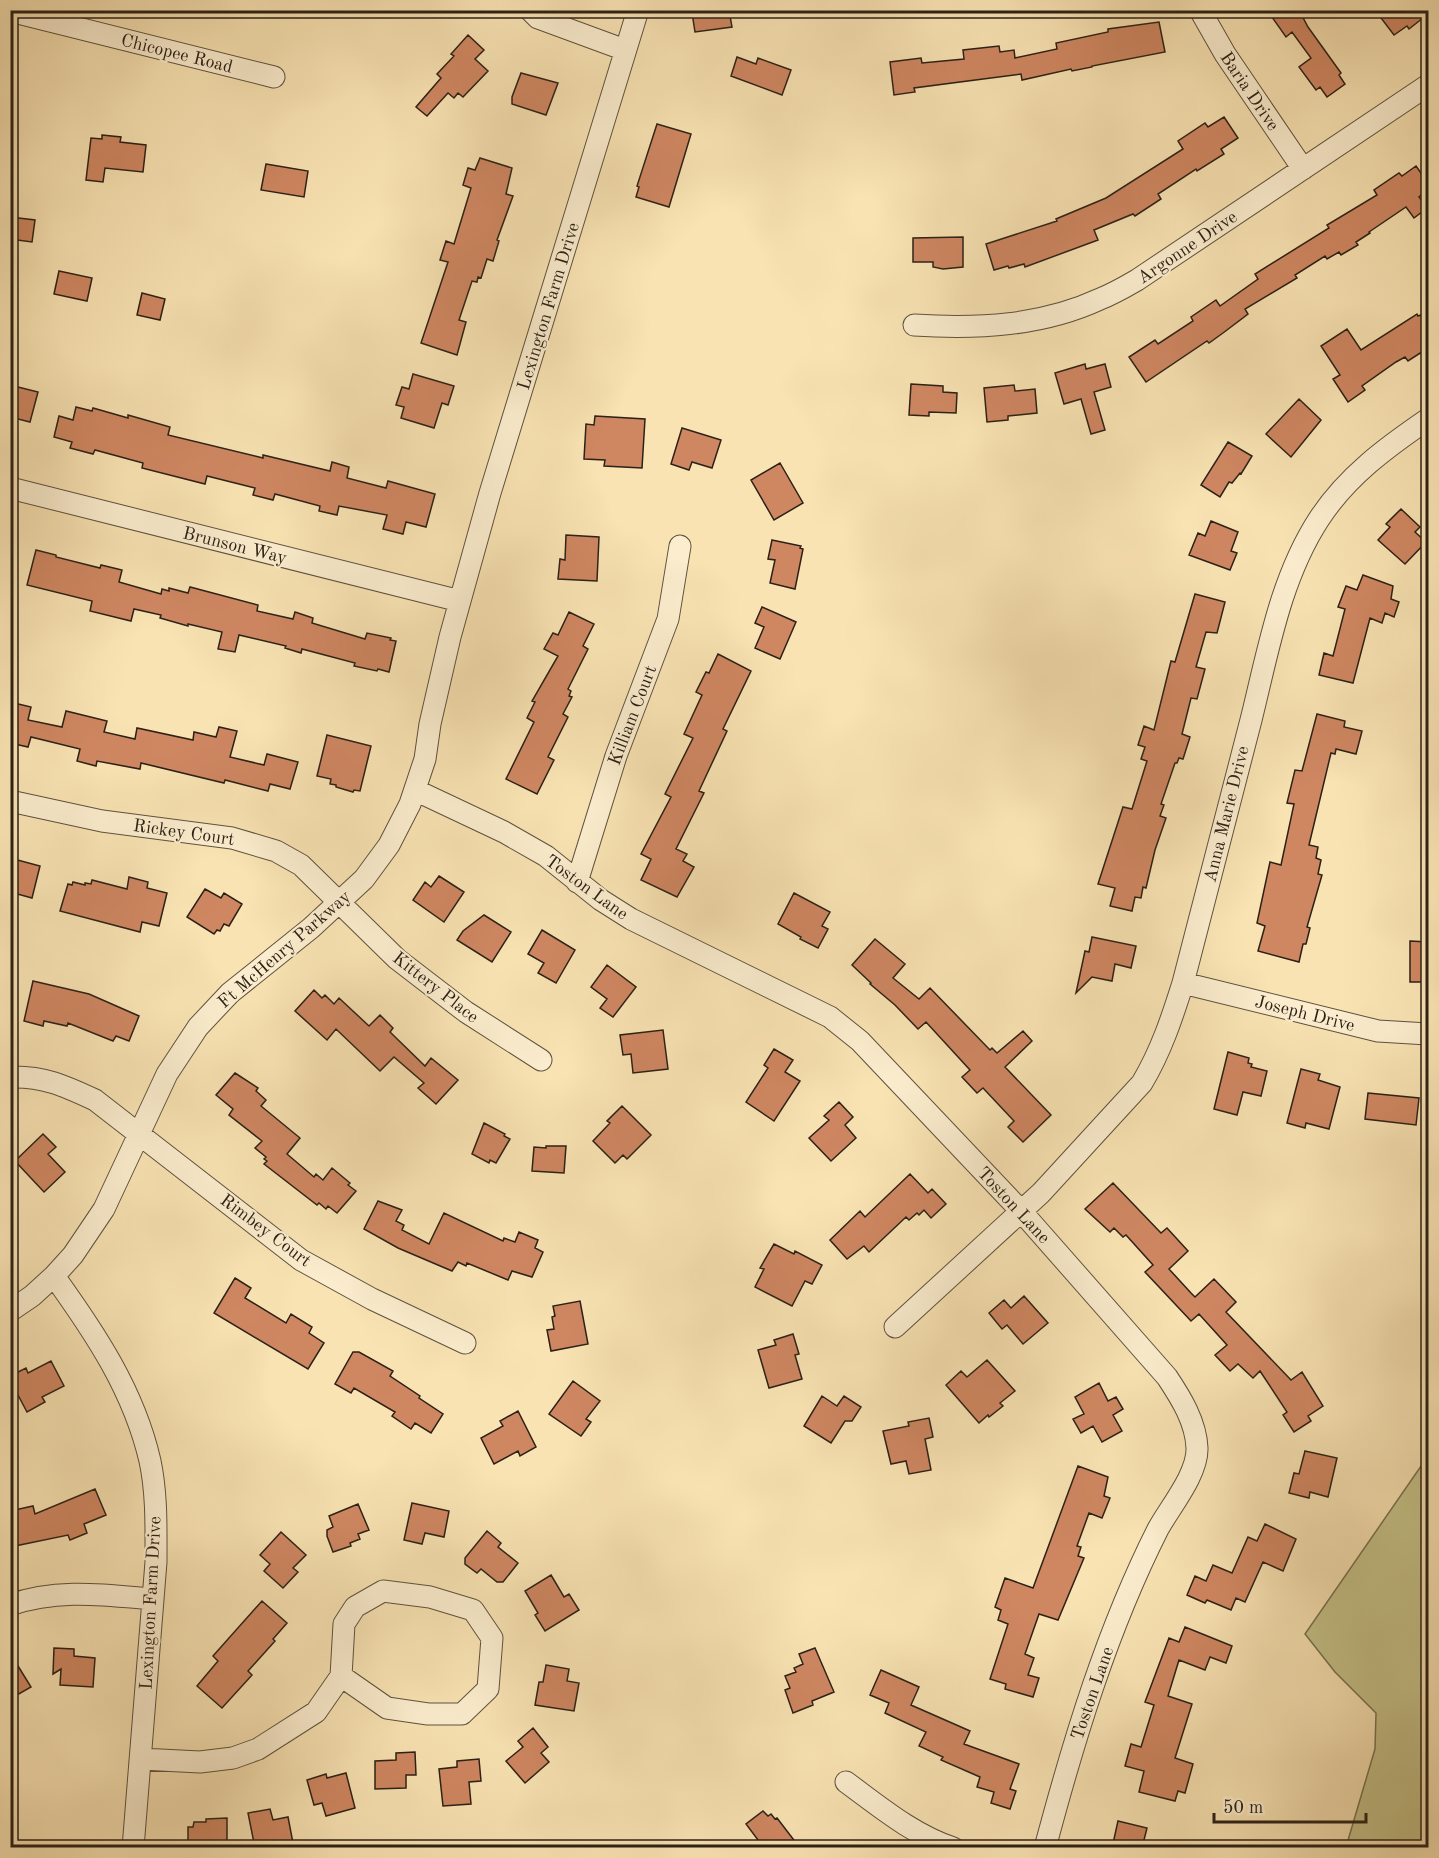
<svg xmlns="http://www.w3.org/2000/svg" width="1439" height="1858" viewBox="0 0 1439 1858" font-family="'Old Standard TT',serif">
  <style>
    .green { fill: #c5c188; stroke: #787150; stroke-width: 1.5 }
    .building { fill: #cf8762; stroke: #2b2117; stroke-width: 1.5 }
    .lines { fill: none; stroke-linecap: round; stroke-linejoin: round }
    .minor-casing { stroke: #5e523e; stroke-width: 23 }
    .minor { stroke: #fbedce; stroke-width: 21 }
    .labels { text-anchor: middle; stroke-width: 4.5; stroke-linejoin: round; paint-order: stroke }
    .street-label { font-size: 18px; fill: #2b2117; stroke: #fbedce }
  </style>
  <rect width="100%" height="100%" fill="#f9e3b3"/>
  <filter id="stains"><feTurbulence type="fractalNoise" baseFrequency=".00333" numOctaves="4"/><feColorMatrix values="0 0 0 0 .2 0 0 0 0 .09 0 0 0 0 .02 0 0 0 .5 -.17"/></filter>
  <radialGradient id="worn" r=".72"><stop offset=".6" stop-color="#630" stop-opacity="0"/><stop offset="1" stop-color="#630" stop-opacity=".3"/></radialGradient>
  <path class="green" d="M1428,1456V1847H1346L1375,1749L1376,1713L1335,1672L1305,1634Z"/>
  <path class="building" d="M699,10H729L732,27L695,32L692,13L699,12Z
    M1267,10H1299L1308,27L1341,73L1339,75L1345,84L1327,97L1320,87L1316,90L1299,67L1311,58L1292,32L1286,37Z
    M1392,10H1428V14L1409,29L1407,26L1394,35L1381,18Z
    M1159,22L1165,52L1092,66V67L1072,71L1071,69L1022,80L1021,74L914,88L915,92L894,95L890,62L921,58L922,63L964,59L963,50L999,46L1000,52L1014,50L1015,58L1057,49L1056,43L1108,32V29Z
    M468,35L484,50L475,59L488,71L463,97L458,93L454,98L448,93L427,116L416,107L441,78L437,74L454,56L451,54Z
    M737,57L756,64L758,58L791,70L782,95L731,76Z
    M521,73L558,83L546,115L512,104V97Z
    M1224,117L1238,138L1221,149L1224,154L1197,171L1196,169L1158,194L1161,199L1135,216L1133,214L1094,230L1098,240L1025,267L1024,264L1009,268L1008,266L994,270L986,244L1057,221L1056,219L1106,198L1183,149L1178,141L1205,123L1208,127Z
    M657,124L691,134L669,207L636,197L639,187L637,186Z
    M102,135L121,137L120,142L146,145L143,172L105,168L103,182L86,180L91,138L102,139Z
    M480,158L512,168L506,194L513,196L497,240L499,241L493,261L487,259L481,278L478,277L477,282L472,281L459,320L466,322L457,355L421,343L448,262L440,260L446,241L454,244L471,188L463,185L468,168L475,170Z
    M266,164L308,171L304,197L261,190Z
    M1416,166L1428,183V190L1419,197L1427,208L1414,218L1406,207L1369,232L1370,233L1356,242L1358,245L1341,255L1339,252L1327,259L1325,256L1295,275L1297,278L1245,309L1248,314L1223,333L1209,343L1207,341L1146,382L1129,357L1155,340L1158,344L1193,321L1191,317L1216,300L1220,306L1258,279L1255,274L1329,228L1327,225L1377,195L1374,190L1399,173L1402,176Z
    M10,217L35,220L32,242L10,239Z
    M963,237V267L943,269L933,267V262H913V238Z
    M59,271L92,278L87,301L54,294Z
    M142,293L165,299L160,320L137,315Z
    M1417,314L1418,316L1421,315L1428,326V348L1408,361L1405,357L1396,362L1362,386L1365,390L1348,402L1333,379L1340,375L1321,346L1347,329L1361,350Z
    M1085,364L1086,369L1105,364L1111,387L1094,392L1105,430L1091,434L1081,399L1064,404L1055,373Z
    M413,374L454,386L448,405L442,403L434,428L401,418L404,407L396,405L402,387L409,389Z
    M911,384L943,386V392L957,393L956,413L929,412V416L909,415Z
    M10,385L38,392L30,422L10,417Z
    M1014,385L1015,391L1035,389L1037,413L1008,416V420L987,422L984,388Z
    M1299,399L1321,420L1291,457L1266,434Z
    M76,407L92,411L93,408L128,418V415L170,427L168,435L263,458V455L330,471L332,462L349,467L347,478L386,488L388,481L435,494L426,527L406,522L403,534L383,529L387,515L339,506L337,515L319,511L320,506L275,494L273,500L253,495L255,488L207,476L205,484L142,468L143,463L95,450L93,454L70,448L72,442L54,437L59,416L73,420Z
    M595,416L645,419L642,468L604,466L605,460L584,459L586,424L594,425Z
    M682,428L721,440L712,468L692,462L689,470L671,464Z
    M1228,442L1252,456L1241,474L1240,473L1232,483L1229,482L1220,497L1201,485Z
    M780,463L803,503L774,520L751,480Z
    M1401,509L1420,527L1415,532L1426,542L1405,564L1378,540L1390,527L1386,524Z
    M1211,521L1238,532L1231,551L1237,553L1230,570L1189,555L1198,533L1205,536Z
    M566,535L599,537L597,581L558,579L560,559L565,560Z
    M772,540L801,546L800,548L803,549L795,589L770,583L775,560L768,559Z
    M36,550L56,555V557L100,568L101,565L122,570L119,582L161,594L162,589L169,591V588L188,593L190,587L258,605L257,611L293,619L295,612L313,618L312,623L365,639L367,633L391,638L390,640L396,641L389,672L378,669L377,671L354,666L355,663L302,649L301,653L285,648L286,646L239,635L235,652L218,649L222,632L188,624V626L160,618L161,615L134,609L131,621L90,611L92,601L27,585Z
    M1363,575L1393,586L1391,599L1399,602L1394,617L1385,613L1382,623L1370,618L1353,683L1319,675L1324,653L1333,656L1345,609L1338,607L1346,586L1357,590Z
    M1195,594L1225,602L1217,633L1206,632L1196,667L1205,669L1197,699L1191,698L1182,734L1190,737L1183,759L1179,758L1177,763H1175L1161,804L1164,805L1160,816L1166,818L1155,850L1146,888L1143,887L1141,898L1135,897L1132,911L1110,906L1115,888L1098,884L1123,807L1132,809L1147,761L1141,759L1145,747L1138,745L1144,726L1154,730L1171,661L1175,662Z
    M762,607L796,622L780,659L755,648L764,627L755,623Z
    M569,612L594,624L583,646L588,649L568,689L571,691L569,696L572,697L563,714L568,717L548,757L554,760L537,794L506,779L534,722L527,718L535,702L532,701L558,656L544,649L553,633L558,635Z
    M718,654L751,671L723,729L727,731L699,791L704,793L676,849L687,854L683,861L694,867L677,897L641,880L651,859L641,854L671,797L665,794L693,738L684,734L702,695L696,692L706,672L709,673Z
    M10,702L31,707L28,720L62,727L66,711L107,721L104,732L135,739L137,728L193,740L194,732L216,737L219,727L237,731L230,757L264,765L267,754L298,762L290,789L270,784L268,791L225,780L224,783L141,763L140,769L97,761L96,766L77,761L80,749L31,737L28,747L10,743Z
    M1317,714L1345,721L1344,727L1362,731L1356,754L1336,749L1335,754L1331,753L1309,845L1318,847L1316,858L1321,860L1318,874L1322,875L1307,927L1310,928L1306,944H1303L1299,962L1258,951L1265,926L1257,923L1270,862L1281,865L1294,804L1287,803L1295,770L1302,771Z
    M327,735L371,746L360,791L354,790L353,792L336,787V785L330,784L331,779L317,776Z
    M10,858L40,866L32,898L10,892Z
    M439,876L464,892L444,922L413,900L425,882L431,887Z
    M129,877L148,882L147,888L167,893L159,926L142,922L140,932L60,911L68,884L72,885L73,882L85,885V883L91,884L92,880L127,889Z
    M205,889L221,898L224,893L242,904L229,926L224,924L220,931L217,930L214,934L187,917Z
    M794,893L830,912L822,926L828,929L818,948L800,939L801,937L778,924Z
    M484,915L511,932L492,962L457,940L463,931Z
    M542,930L575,950L556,983L538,973L544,963L528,954Z
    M1092,937L1136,946L1131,968L1115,964L1112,981L1092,977L1076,993L1085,951L1089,952Z
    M875,939L905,964L893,978L919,999L930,988L990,1050L992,1048L997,1053L1023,1031L1032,1041L1005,1067L1051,1115L1023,1142L1008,1127L1014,1121L983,1088L977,1093L962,1077L970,1070L926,1022L918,1029L895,1005L870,984L871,983L852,965Z
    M1410,941L1428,942V982H1410Z
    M607,965L636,987L613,1017L600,1008L607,999L591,987Z
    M33,981L89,994L139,1016L129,1041L116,1036L113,1041L68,1023L67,1026L44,1021L43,1026L24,1021Z
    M314,990L322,998L325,995L334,1004L339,998L369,1026L380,1015L393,1028L390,1032L425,1066L431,1058L458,1080L436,1104L418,1088L424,1083L394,1057L380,1071L336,1029L327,1040L295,1011Z
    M663,1030L668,1069L633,1073L631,1054L623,1055L620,1035Z
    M774,1049L793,1060L785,1072L800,1081L774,1121L746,1102L768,1068L764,1065Z
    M1228,1052L1249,1058L1248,1063L1252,1064L1251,1067L1267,1071L1261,1096L1243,1092L1237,1115L1214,1109Z
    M1301,1069L1320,1074L1318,1080L1340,1087L1329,1129L1306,1123L1305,1128L1287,1123Z
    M235,1073L258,1088L256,1091L266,1100L261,1106L300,1138L287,1154L314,1177L316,1174L323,1180L332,1168L350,1183L348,1185L356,1191L337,1213L328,1206L326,1209L319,1203L317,1205L264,1164L267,1161L264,1159L266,1157L255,1148L262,1141L229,1115L233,1109L216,1095Z
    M1368,1093L1419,1098L1416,1125L1365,1119Z
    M839,1102L853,1117L845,1125L856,1138L831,1161L809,1138L829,1120L824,1116Z
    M622,1106L651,1135L627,1159L623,1155L615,1163L593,1141L610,1123L607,1121Z
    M484,1123L505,1134L504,1136L510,1139L496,1163L490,1160L489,1163L472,1154Z
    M43,1134L56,1147L48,1154L65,1172L44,1192L15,1161Z
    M546,1146H566L564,1173L532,1171L534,1147L546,1148Z
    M910,1174L928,1193L932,1189L946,1204L931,1218L924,1210L919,1215L917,1213L909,1220L906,1217L869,1252L864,1246L847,1259L830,1240L860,1211L865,1217Z
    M1113,1183L1161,1233L1167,1228L1188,1251L1169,1269L1191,1293L1195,1297L1214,1279L1236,1302L1226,1312L1291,1380L1302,1372L1323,1406L1308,1416L1311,1421L1294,1432L1283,1415L1287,1412L1260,1371L1253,1378L1238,1364L1230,1371L1215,1355L1227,1345L1199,1314L1191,1321L1145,1272L1153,1265L1126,1235L1123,1237L1114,1228L1110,1232L1085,1209Z
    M378,1201L402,1210L396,1221L404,1225L402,1230L429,1244L444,1213L503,1241L504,1238L515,1242L519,1232L538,1240L535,1248L543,1252L532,1277L512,1271L508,1280L467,1263L466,1266L458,1262L452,1271L398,1248L364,1229Z
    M774,1244L794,1254L795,1251L822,1265L812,1284L805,1281L792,1306L755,1287L764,1269L760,1268Z
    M235,1278L251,1288L245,1298L286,1323L291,1314L312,1327L309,1333L324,1343L308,1369L214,1313Z
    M1024,1296L1048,1323L1023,1344L1007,1325L1002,1329L989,1313L1004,1300L1011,1308Z
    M580,1301L588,1344L551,1351L547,1330L554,1329L552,1317L555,1316L553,1306Z
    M793,1334L799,1354L795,1355L802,1379L769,1388L758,1350L776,1345L774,1340Z
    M353,1352H359L393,1371L390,1376L420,1396L419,1398L443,1414L431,1433L415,1423L411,1429L392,1416L395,1412L354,1388L351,1393L335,1384Z
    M987,1360L1015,1391L1000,1403L1003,1406L989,1417L988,1415L979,1423L946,1385L961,1371L967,1377Z
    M51,1361L64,1386L42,1397L45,1402L27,1412L10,1380V1376L26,1368L28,1373Z
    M573,1381L600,1401L586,1419L591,1422L581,1436L549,1414Z
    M1099,1383L1108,1401L1116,1397L1123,1409L1113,1415L1122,1431L1102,1442L1093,1426L1081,1433L1073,1419L1084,1414L1075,1397Z
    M822,1396L837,1406L844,1396L861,1407L852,1421H845L831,1443L804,1426Z
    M518,1411L536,1447L520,1456L518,1451L494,1464L481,1438L503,1426L500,1421Z
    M929,1418L933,1437L925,1439L931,1470L909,1474L906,1461L891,1464L883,1431L909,1426L908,1422Z
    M1305,1451L1337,1458L1328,1497L1310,1492L1309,1498L1289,1493L1294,1473L1299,1474Z
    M1078,1466L1108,1477L1104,1496L1110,1498L1102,1518L1089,1513L1077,1546L1081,1547L1078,1556L1084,1558L1058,1620L1039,1614L1025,1654L1034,1658L1028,1675L1039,1678L1033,1697L1005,1689L1006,1684L990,1679L1008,1624L998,1620L1001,1610L995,1607L1005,1578L1033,1588Z
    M95,1489L106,1515L84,1524L87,1533L70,1540L68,1535L10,1547V1511L33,1506L35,1514Z
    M412,1503L449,1511L444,1537L425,1533L422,1544L404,1540Z
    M358,1504L369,1530L358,1534L360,1539L350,1543L351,1546L333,1552L327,1536V1530L333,1527L329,1516Z
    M1265,1524L1296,1539L1283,1571L1263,1562L1245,1602L1236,1598L1231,1610L1207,1600L1205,1603L1187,1595L1195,1576L1206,1581L1213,1565L1232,1573L1248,1537L1257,1541Z
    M487,1531L501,1543L498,1547L518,1563L503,1582H497L481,1569L477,1573L465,1564V1558Z
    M281,1532L306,1555L293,1568L298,1572L283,1588L264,1571L270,1564L260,1555Z
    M551,1575L564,1597L569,1594L579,1610L545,1631L535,1615L538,1613L525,1591Z
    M262,1601L287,1623L273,1639L275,1641L248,1671L252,1675L222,1708L197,1686L218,1661L213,1656Z
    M1185,1627L1232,1646L1226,1663L1210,1657L1205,1670L1179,1660L1168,1696L1192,1704L1175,1758L1193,1764L1185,1793L1178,1791L1175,1801L1139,1792L1144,1771L1125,1766L1131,1744L1141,1747L1154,1705L1145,1702L1169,1638L1179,1642Z
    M54,1648L74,1649V1656L95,1658L93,1687L60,1685L61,1669L53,1674Z
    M815,1648L834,1692L812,1701L813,1705L793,1713L785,1690L790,1688L785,1676L796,1672L794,1668L803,1664L799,1654Z
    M10,1653L31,1687L10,1699Z
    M546,1665L569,1669L567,1681L579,1683L574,1711L535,1705L539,1682H543Z
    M881,1670L919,1687L911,1705L970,1731L964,1744L1019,1764L1010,1789L1016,1791L1010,1809L991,1803L994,1792L977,1787L980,1777L941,1760L943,1757L919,1746L926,1732L885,1713L889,1703L870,1695Z
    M533,1728L548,1747L541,1753L549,1762L525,1783L506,1761L523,1747L518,1741Z
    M415,1752L416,1775H406V1788L375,1789V1761L396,1760V1753Z
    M479,1759L481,1781L469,1782L471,1804L443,1806L439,1769L457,1767V1761Z
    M346,1773L355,1808L326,1816L322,1803L314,1805L307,1780L326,1774L327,1778Z
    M270,1809L273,1820L288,1817L293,1843L270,1848H255L248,1813Z
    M763,1811L768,1816L771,1814L775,1819L777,1818L800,1848H764L746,1824Z
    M227,1818V1848H201V1845H188V1827H193L194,1822H206V1819Z
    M1118,1821L1147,1828L1142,1848H1112Z"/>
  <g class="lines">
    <defs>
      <path id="minor" d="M530,10L538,18L625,50
        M1200,10L1225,54L1303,169
        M10,11L274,77
        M914,325C978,329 1042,326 1100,299C1113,294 1125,287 1137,280L1428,85
        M10,488L460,601
        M415,790L504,832L546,856L601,900L631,919L830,1017L860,1041L1021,1211L1167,1377C1181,1398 1196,1422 1197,1448C1198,1474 1170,1507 1158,1529C1107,1630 1074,1739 1045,1848
        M10,801L102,821L232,838L276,851L301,865L397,959L466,1012L541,1060
        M577,882L616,756L668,619L680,546
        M1183,983L1378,1031L1428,1034
        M10,1077C44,1076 65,1086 95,1100L301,1260L372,1299L465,1343
        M54,1276C95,1333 134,1391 150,1461C157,1494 156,1528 156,1562L133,1848
        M10,1311L32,1296L54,1276L73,1255L104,1209L167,1074L198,1027L230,993L311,928L364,879L389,845L410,804L425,759L430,724L450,637L490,493L638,10
        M895,1327L1041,1193L1142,1083C1161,1051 1172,1018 1183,983C1206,895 1228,808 1251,720C1268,652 1280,579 1319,519C1347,476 1387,447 1428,419
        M383,1591L430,1597L473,1610L492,1638L488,1689L462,1714H428L387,1708L341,1676L344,1624L355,1607Z
        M10,1605C57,1588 105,1595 153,1599
        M141,1759L200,1762L233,1758L258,1749L316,1712L341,1676
        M846,1782C880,1807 912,1834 953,1848"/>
    </defs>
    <use href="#minor" class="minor-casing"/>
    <use href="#minor" class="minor"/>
  </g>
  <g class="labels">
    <g class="street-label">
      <text transform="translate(177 53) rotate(14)" y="6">Chicopee Road</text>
      <text transform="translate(1250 91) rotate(56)" y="6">Baria Drive</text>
      <text transform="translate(1187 247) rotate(-34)" y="6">Argonne Drive</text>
      <text transform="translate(548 306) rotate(-73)" y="6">Lexington Farm Drive</text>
      <text transform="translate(235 545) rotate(14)" y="6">Brunson Way</text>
      <text transform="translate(632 715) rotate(-69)" y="6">Killiam Court</text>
      <text transform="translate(1226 814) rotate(-76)" y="6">Anna Marie Drive</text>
      <text transform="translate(184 832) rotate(8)" y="6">Rickey Court</text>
      <text transform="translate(587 887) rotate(36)" y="6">Toston Lane</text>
      <text transform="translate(284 949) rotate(-41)" y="6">Ft McHenry Parkway</text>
      <text transform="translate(436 987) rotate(38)" y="6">Kittery Place</text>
      <text transform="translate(1305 1013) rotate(14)" y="6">Joseph Drive</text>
      <text transform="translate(1014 1205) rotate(47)" y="6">Toston Lane</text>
      <text transform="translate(266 1230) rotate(37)" y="6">Rimbey Court</text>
      <text transform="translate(150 1603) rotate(-87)" y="6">Lexington Farm Drive</text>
      <text transform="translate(1092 1693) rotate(-71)" y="6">Toston Lane</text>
    </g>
  </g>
  <rect width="1439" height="1858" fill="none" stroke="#f9e3b3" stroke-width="36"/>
  <rect x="12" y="12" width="1415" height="1834" fill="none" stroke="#2b2117" stroke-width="3"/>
  <rect x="18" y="18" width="1403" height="1822" fill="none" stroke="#2b2117" stroke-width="1.5"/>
  <path d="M1214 1813v9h152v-9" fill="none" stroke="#2b2117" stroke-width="3"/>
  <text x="1223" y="1813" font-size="18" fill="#2b2117" stroke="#fbedce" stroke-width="4.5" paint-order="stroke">50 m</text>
  <rect width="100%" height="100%" filter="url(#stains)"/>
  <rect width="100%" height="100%" fill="url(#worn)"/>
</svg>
